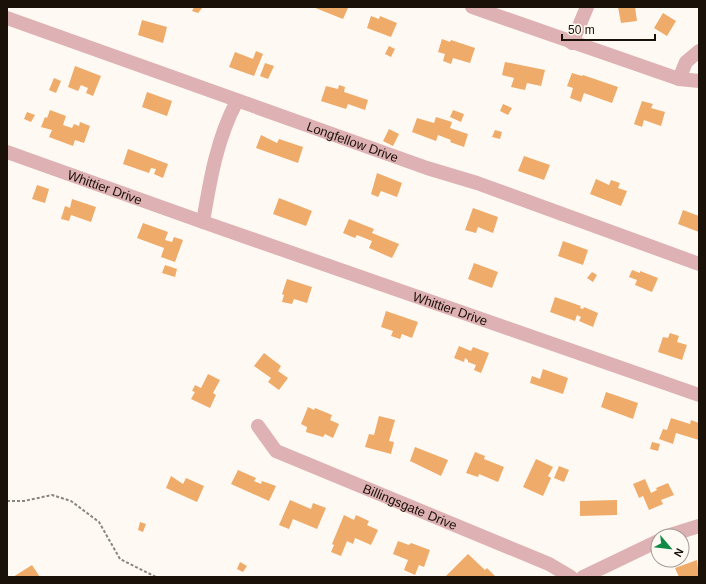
<svg xmlns="http://www.w3.org/2000/svg" width="706" height="584" viewBox="0 0 706 584" font-family="Arial,sans-serif">
  <style>
    .building { fill: #efab69 }
    .lines { fill: none; stroke-linecap: round; stroke-linejoin: round }
    .path { stroke: #8c847d; stroke-width: 2; stroke-dasharray: 3 2; stroke-linecap: butt }
    .minor { stroke: #deb1b4; stroke-width: 14 }
    .labels { text-anchor: middle; stroke-width: 3; stroke-linejoin: round; paint-order: stroke }
    .street-label { font-size: 13px; fill: #1a1108; stroke: #fff9f3 }
  </style>
  <rect width="100%" height="100%" fill="#fff9f3"/>
  <path class="building" d="M194,7H203L198,13L192,11Z
    M313,7H347L348,8L343,19Z
    M618,7H635L637,21L621,23Z
    M663,13L676,21L667,36L654,28Z
    M371,16L379,19L380,16L397,23L391,37L367,28Z
    M142,20L167,27L163,43L138,35Z
    M442,39L450,42L451,40L475,48L470,63L453,58L451,64L443,61L445,54L438,52Z
    M389,46L395,49L391,57L385,54Z
    M256,51L263,54L254,76L229,67L235,52L253,59Z
    M505,62L545,70L541,86L527,83L525,90L511,87L514,78L502,75Z
    M265,63L274,66L268,79L260,76Z
    M75,66L101,76L93,96L86,93L88,88L81,85L78,91L68,87Z
    M572,73L582,76L583,75L618,87L612,103L584,93L581,102L570,98L573,88L567,86Z
    M54,78L61,81L56,93L49,90Z
    M339,85L345,87L344,92L368,100L365,110L348,104L346,109L321,101L326,86L338,89Z
    M147,92L172,101L167,116L142,107Z
    M642,101L653,104L651,108L665,112L661,126L644,120L642,127L634,124Z
    M503,104L512,108L508,115L500,111Z
    M50,110L66,116L63,125L72,128L74,124L79,126L80,122L90,126L84,143L75,140L73,146L49,137L52,130L41,127L45,117L47,118Z
    M453,110L464,114L461,122L450,117Z
    M27,112L35,115L31,122L24,119Z
    M436,117L452,122L450,128L468,134L464,147L450,142L451,140L438,135L436,141L412,132L417,118L434,123Z
    M389,129L399,134L393,146L383,141Z
    M495,130L502,132L500,139L492,137Z
    M261,135L277,143L279,139L303,147L298,163L256,148Z
    M128,149L168,164L163,178L154,174L156,169L151,168L149,173L123,164Z
    M524,156L550,165L544,180L518,171Z
    M377,173L402,183L397,197L381,191L378,197L371,194Z
    M596,179L609,185L611,180L620,183L618,188L627,191L621,206L590,194Z
    M37,185L49,189L45,203L32,199Z
    M279,198L312,211L306,226L273,214Z
    M72,199L96,207L91,222L71,215L69,221L61,219L65,206L70,208Z
    M473,208L498,217L493,233L478,227L476,233L465,230Z
    M683,210L699,216V232L678,224Z
    M349,219L374,229L372,233L399,244L392,258L369,248L372,241L357,235L355,238L343,233Z
    M143,223L168,232L165,240L172,242L174,237L183,240L175,262L161,257L164,248L137,238Z
    M563,241L588,250L583,265L558,256Z
    M474,263L498,272L492,288L468,279Z
    M165,265L177,269L175,277L162,273Z
    M632,270L640,273V271L658,278L652,292L635,285L637,280L629,277Z
    M592,272L597,275L593,282L587,278Z
    M287,279L312,287L307,303L294,299L292,304L282,302L284,295L282,294Z
    M555,297L581,306L580,308L583,309L584,307L598,313L593,327L579,321L581,317L577,315L575,321L550,312Z
    M386,311L418,322L412,338L402,334L400,339L391,336L393,331L381,327Z
    M670,333L679,336L677,342L687,345L682,360L658,352L663,337L668,338Z
    M459,346L471,351L473,347L489,353L481,373L474,370L476,365L468,362V360L465,358L464,362L454,358Z
    M264,353L281,366L278,371L288,378L279,390L268,382L271,378L254,366Z
    M543,369L568,378L563,394L530,383L532,376L540,379Z
    M208,374L220,380L213,393L216,395L210,408L191,399L195,392L192,391L195,385L201,388Z
    M606,392L638,403L633,419L601,407Z
    M308,407L314,410L315,408L332,415L330,420L339,424L333,438L325,434L323,437L306,432L307,427L301,424Z
    M379,416L395,420L389,441L394,442L391,454L365,447L369,434L374,435Z
    M671,418L690,424L691,420L699,423V440L676,433L673,444L659,439L663,429L667,430Z
    M652,442L660,444L658,451L650,449Z
    M415,447L448,460L441,476L410,461Z
    M475,452L485,456L484,459L504,467L498,482L479,474L478,477L466,473Z
    M536,459L553,467L548,476L551,478L543,496L523,487Z
    M559,466L569,470L564,482L554,478Z
    M238,470L256,478L254,481L261,484L262,481L276,486L269,501L231,484Z
    M171,476L183,484L186,478L204,486L197,502L166,488Z
    M645,479L651,493L657,490L656,488L668,483L674,495L661,500L663,504L649,510L643,496L639,498L633,484Z
    M290,500L311,509L313,503L326,508L317,529L293,519L289,529L279,525Z
    M617,500V515L580,516V501Z
    M344,515L354,520L356,515L369,521L367,525L378,530L371,545L355,538L353,544L347,541L341,556L331,552L334,545L332,544Z
    M140,522L146,524L143,532L138,530Z
    M398,541L409,545L411,543L430,550L424,567L419,565L415,575L404,570L408,560L393,554Z
    M468,554L485,570L487,568L496,577L446,576Z
    M697,560L699,576L679,577L675,568Z
    M240,562L247,566L243,572L237,569Z
    M32,565L40,577H13Z"/>
  <g class="lines">
    <path class="path" d="M7,501H24L52,495L71,501L99,522L120,559L156,577"/>
    <g class="minor">
      <path d="M472,7L679,79"/>
      <path id="s1" d="M7,18L427,168L477,183L699,264"/>
      <path d="M572,43L587,7"/>
      <path d="M699,51L686,62L679,79L699,81"/>
      <path id="s2" d="M7,152L203,222C210,180 217,138 237,101"/>
      <path id="s3" d="M203,222L699,395"/>
      <path id="s4" d="M258,426L276,451L549,564L571,577"/>
      <path d="M667,536L699,526"/>
      <path d="M583,577L658,541"/>
    </g>
  </g>
  <g class="labels">
    <g class="street-label">
      <text dy="5" stroke="none"><textPath href="#s1" startOffset="367">Longfellow Drive</textPath></text>
      <text dy="5" stroke="none"><textPath href="#s2" startOffset="104">Whittier Drive</textPath></text>
      <text dy="5" stroke="none"><textPath href="#s3" startOffset="262">Whittier Drive</textPath></text>
      <text dy="5" stroke="none"><textPath href="#s4" startOffset="176">Billingsgate Drive</textPath></text>
    </g>
  </g>
  <rect width="706" height="584" fill="none" stroke="#1a1108" stroke-width="16"/>
  <g transform="translate(670 548) rotate(118)"><circle r="19" fill="#fff9f3" stroke="#a39c95"/>
  <path d="M0-3L7 15L0 10L-7 15Z" fill="#108a44"/>
  <text y="-6" font-size="11" font-weight="bold" text-anchor="middle" fill="#1a1108">N</text>
  </g>
  <path d="M562 34v6h93v-6" fill="none" stroke="#1a1108" stroke-width="2"/>
  <text x="568" y="34" font-size="12" fill="#1a1108" stroke="#fff9f3" stroke-width="3" paint-order="stroke">50 m</text>
</svg>
